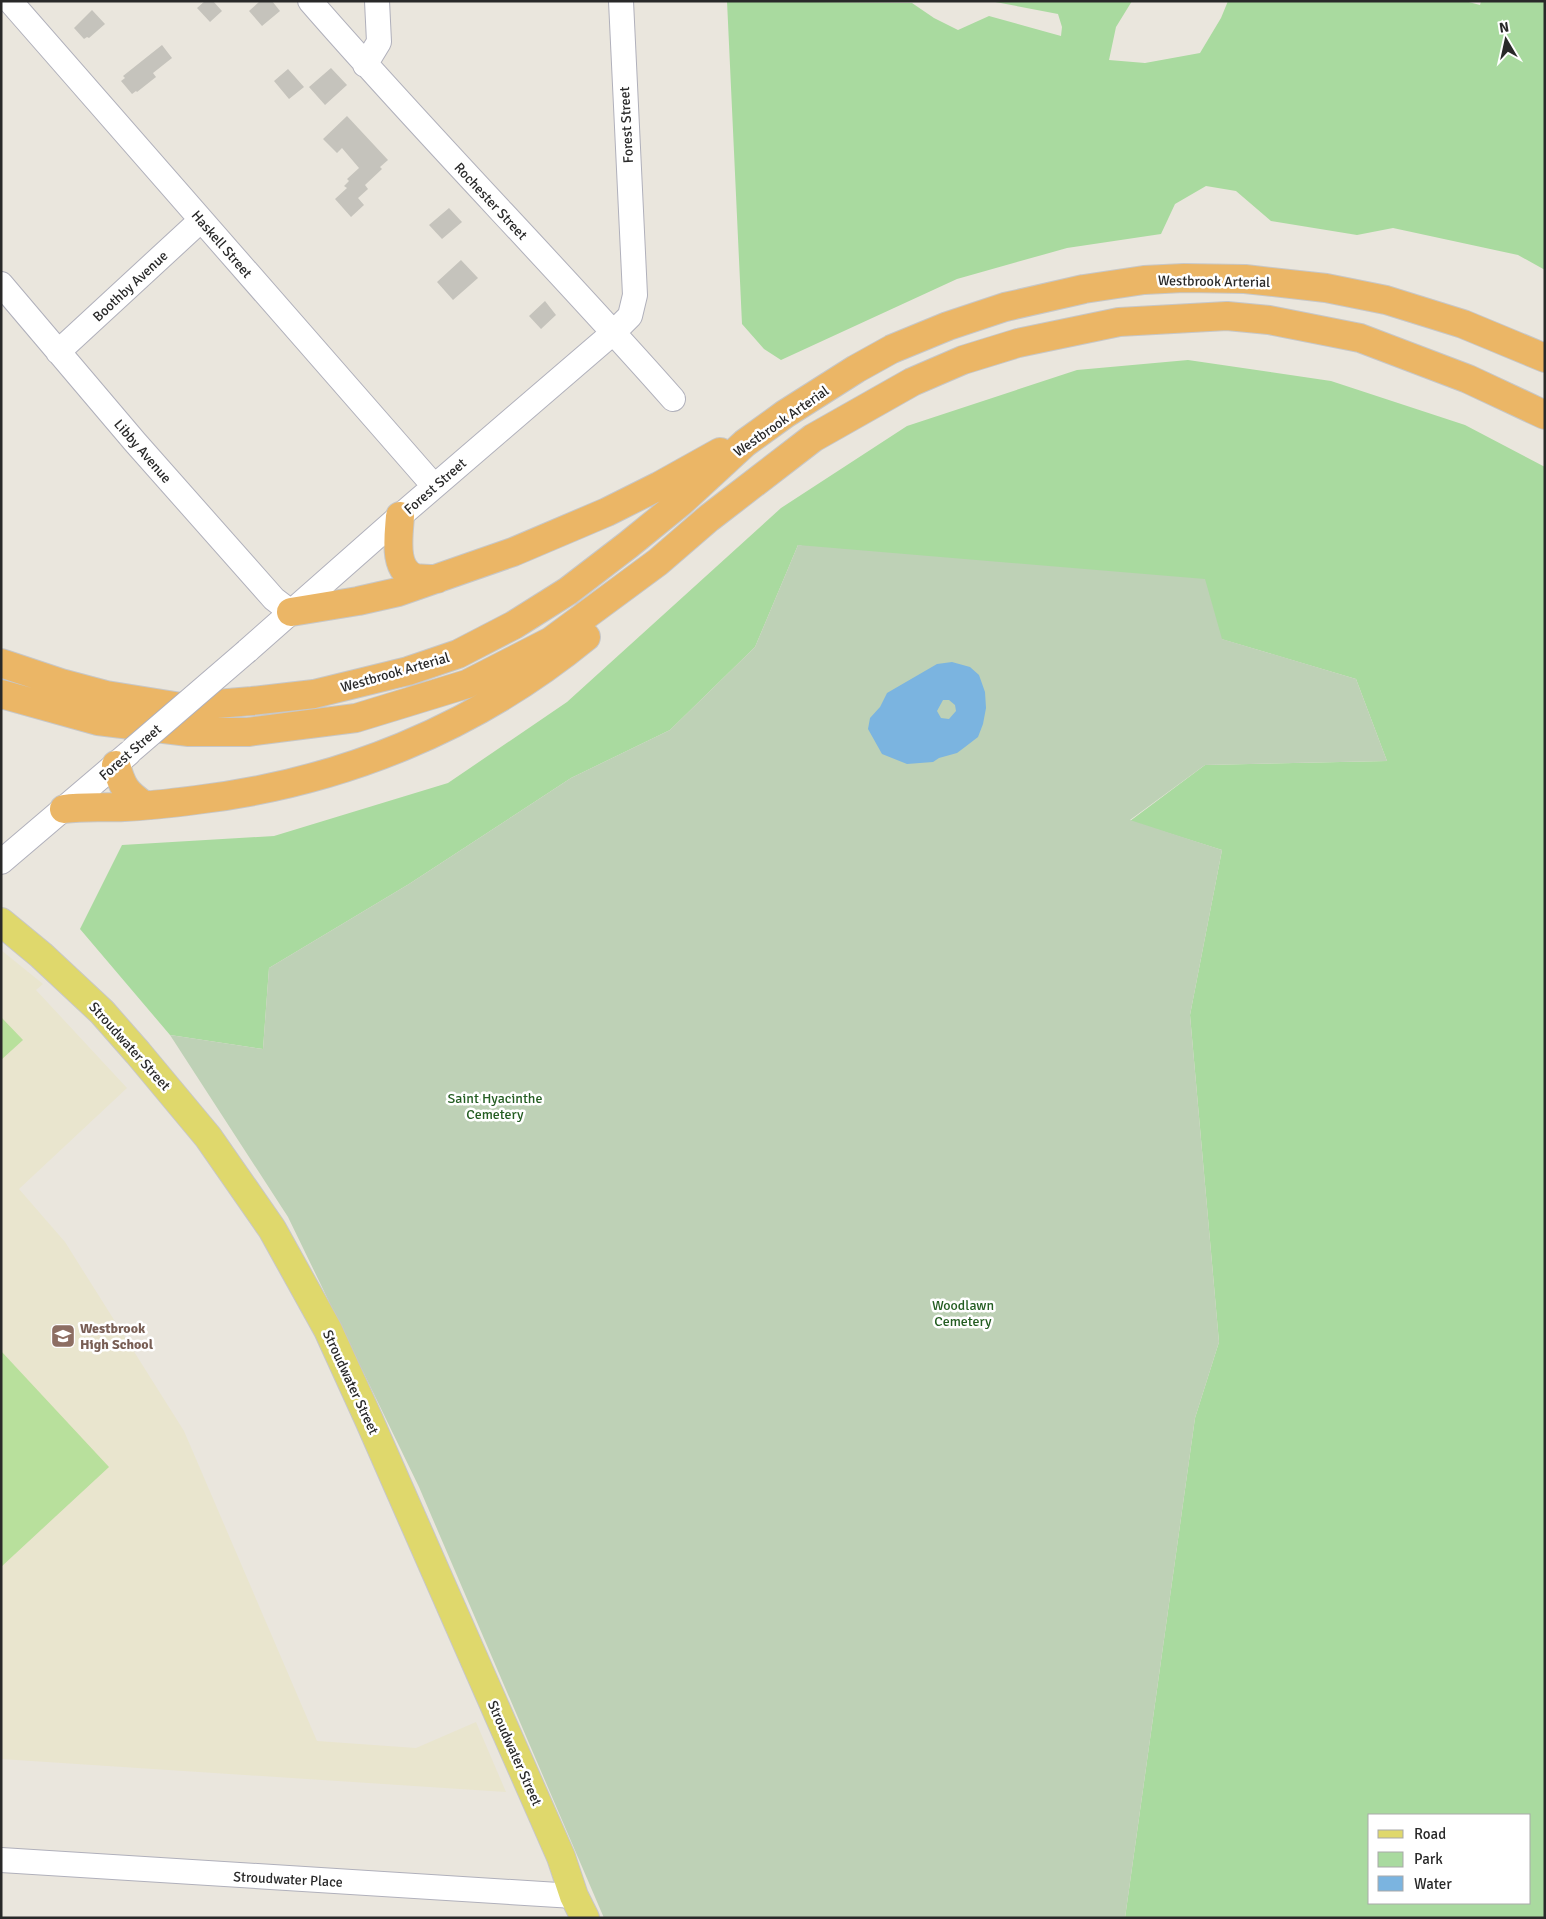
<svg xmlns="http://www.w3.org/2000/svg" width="1546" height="1919" viewBox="0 0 1546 1919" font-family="Signika,sans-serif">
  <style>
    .education { fill: #e9e5ce }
    .green { fill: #a9da9f; fill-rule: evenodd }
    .cemetery { fill: #bed1b6 }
    .pitch { fill: #b8e09c }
    .water { fill: #7bb4e0; fill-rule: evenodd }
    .building { fill: #c5c3bc }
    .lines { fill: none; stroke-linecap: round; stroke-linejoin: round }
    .minor-casing { stroke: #b0b0bb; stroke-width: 26 }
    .major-casing { stroke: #c7c7c7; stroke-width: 30 }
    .highway-casing { stroke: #c7c7c7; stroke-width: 30 }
    .minor { stroke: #fff; stroke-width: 24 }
    .major { stroke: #dfd86c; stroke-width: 28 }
    .highway { stroke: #ebb666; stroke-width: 28 }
    .minor-bridge-casing { stroke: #b0b0bb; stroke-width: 26; stroke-linecap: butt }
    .minor-bridge { stroke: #fff; stroke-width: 24 }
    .labels { text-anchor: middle; stroke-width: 5; stroke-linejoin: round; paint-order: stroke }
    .street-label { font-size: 14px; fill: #292929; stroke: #fff }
    .park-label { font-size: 14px; fill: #245d22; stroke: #fff }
    .education-label { font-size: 14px; font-weight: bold; fill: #785e54; stroke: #fff; text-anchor: start }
  </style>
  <rect width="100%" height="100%" fill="#eae6dd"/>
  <path class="education" d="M1,950L43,984L36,990L127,1088L19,1189L65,1242L184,1431L317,1741L416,1748L476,1722L506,1792L1,1759Z"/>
  <path class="green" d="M727,1L912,3L934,18L958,30L989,16L1061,36L1062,27L1058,14L990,1H1132L1116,27L1109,60L1145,63L1200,53L1221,18L1228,1H1465L1480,5L1481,1H1545V270L1518,255L1393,228L1357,235L1271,221L1236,191L1206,186L1175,204L1161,234L1067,248L957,279L781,360L764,349L742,324Z
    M1188,360L1331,381L1465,425L1545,467V1918H1125L1195,1418L1219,1342L1190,1015L1222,850L1130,821L1205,765L1387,761L1356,679L1221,639L798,545L755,647L670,730L571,778L409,884L269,968L263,1049L170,1035L80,929L122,845L274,836L448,783L567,702L781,508L907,426L1077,370ZM1370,1815H1530V1903H1370Z"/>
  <path class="cemetery" d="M798,545L1205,579L1222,639L1356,679L1387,761L1205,765L1130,820L1222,850L1190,1015L1219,1342L1195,1418L1125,1918H604L419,1487L288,1217L170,1035L263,1049L269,968L409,884L571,778L670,730L755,647Z"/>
  <path class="pitch" d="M1,1017L23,1040L1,1060Z
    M1,1351L109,1467L1,1567Z"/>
  <path class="water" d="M952,662L970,667L979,675L985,692L986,708L983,724L978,737L965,747L957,753L939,758L933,762L907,764L882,754L868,729L870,718L880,707L887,693L937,664ZM943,700H949L955,705L956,711L949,719L941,718L937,711Z"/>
  <path class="building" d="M205,1H213L222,11L210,22L197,8Z
    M260,1H272L280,11L262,26L249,11Z
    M92,10L105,24L89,38L87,37L84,39L74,28Z
    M162,45L172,58L153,73L156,77L137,92L136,91L132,94L121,81L125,78L123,76Z
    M331,68L347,85L325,105L309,87Z
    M288,69L304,87L289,99L274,81Z
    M347,116L388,160L380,167L382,169L365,185L368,189L358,198L364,205L351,217L335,199L347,188L344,186L349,181L347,179L359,168L342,148L337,153L323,139Z
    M449,208L462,222L442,239L429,225Z
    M461,260L478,278L453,300L437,282Z
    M545,301L556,315L541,329L529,316Z"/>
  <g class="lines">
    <defs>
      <path id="minor" d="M10,1L434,486
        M310,1C428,137 554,264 673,399
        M365,65L379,42L377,1
        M1,284L135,442L274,599L291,612
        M58,352L201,220
        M247,651L400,516L614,332L630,316L635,295L621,1
        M1,862L129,753
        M1,1860L574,1896"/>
      <path id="major" d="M1,922L41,955L102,1012L138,1053L208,1137L272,1229L328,1330L369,1420L561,1857L574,1896L585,1918"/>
      <path id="highway" d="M400,516C399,534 392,571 416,578C422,579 430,579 437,579
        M291,612L358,601L398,592L513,552L607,512L659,486L720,452
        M1,663L61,683L106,695L181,707L252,701L314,694L408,671L458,654L514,625L568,591L628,545L681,502L745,443L785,414L856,369L892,349L948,326L1005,307L1084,289L1144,280L1184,278L1245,279L1326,288L1386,300L1463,324L1545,358
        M1,694L98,721L189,732H248L356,718L467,684L551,641L658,562L709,518L813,438L912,382L963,360L1018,343L1119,322L1227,316L1269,320L1360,338L1468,379L1545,415
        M116,765C122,786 125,792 144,805
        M64,809C84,806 104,808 124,807C148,806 173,803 196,800C339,783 474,729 586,637"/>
    </defs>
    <use href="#minor" class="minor-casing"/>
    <use href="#major" class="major-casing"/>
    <use href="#highway" class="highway-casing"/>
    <use href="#minor" class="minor"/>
    <use href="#major" class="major"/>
    <use href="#highway" class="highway"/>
    <defs>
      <path id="minor-bridge" d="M132,750L247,651"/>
    </defs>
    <use href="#minor-bridge" class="minor-bridge-casing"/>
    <use href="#minor-bridge" class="minor-bridge"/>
  </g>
  <defs>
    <symbol id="school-square" viewBox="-11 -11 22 22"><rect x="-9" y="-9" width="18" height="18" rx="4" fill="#8d6e63" stroke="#fff"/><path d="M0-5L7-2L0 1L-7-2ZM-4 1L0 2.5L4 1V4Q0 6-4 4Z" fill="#fff"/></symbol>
  </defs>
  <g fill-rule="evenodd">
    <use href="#school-square" x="49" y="1322" width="28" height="28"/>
  </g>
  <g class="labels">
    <g class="street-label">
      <text transform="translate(626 125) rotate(-93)" y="5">Forest Street</text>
      <text transform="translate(491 201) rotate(47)" y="5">Rochester Street</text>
      <text transform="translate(222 244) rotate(49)" y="5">Haskell Street</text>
      <text transform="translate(1214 281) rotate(1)" y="5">Westbrook Arterial</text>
      <text transform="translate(130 286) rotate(-43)" y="5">Boothby Avenue</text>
      <text transform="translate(781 421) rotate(-35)" y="5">Westbrook Arterial</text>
      <text transform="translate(143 451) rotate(49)" y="5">Libby Avenue</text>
      <text transform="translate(435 486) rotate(-41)" y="5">Forest Street</text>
      <text transform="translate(395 672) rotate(-16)" y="5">Westbrook Arterial</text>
      <text transform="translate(130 752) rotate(-41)" y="5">Forest Street</text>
      <text transform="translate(130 1046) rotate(48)" y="5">Stroudwater Street</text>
      <text transform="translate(351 1382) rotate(65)" y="5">Stroudwater Street</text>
      <text transform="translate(515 1753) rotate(66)" y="5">Stroudwater Street</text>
      <text transform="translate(288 1879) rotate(3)" y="5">Stroudwater Place</text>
    </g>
    <g class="park-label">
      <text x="495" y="1103">Saint Hyacinthe<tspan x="495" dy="16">Cemetery</tspan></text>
      <text x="963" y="1310">Woodlawn<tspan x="963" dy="16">Cemetery</tspan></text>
    </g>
    <g class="education-label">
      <text x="80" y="1333">Westbrook<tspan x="80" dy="16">High School</tspan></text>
    </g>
  </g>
  <rect width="1546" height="1919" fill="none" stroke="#292929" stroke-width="5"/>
  <rect x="1368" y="1814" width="162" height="90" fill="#ffffff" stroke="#a9a9a9"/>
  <rect x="1378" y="1830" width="25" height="8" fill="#dfd86c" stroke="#a9a9a9"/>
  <text x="1414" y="1839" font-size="15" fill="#292929">Road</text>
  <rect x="1378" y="1852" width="25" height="15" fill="#a9da9f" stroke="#a9a9a9"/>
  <text x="1414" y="1864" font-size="15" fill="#292929">Park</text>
  <rect x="1378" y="1876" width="25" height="15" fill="#7bb4e0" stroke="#a9a9a9"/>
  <text x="1414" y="1889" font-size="15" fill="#292929">Water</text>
  <g transform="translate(1506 40) rotate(351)" stroke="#ffffff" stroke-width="4" paint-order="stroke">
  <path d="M0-4L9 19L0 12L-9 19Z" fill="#292929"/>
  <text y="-8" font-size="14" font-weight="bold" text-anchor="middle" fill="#292929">N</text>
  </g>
</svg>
